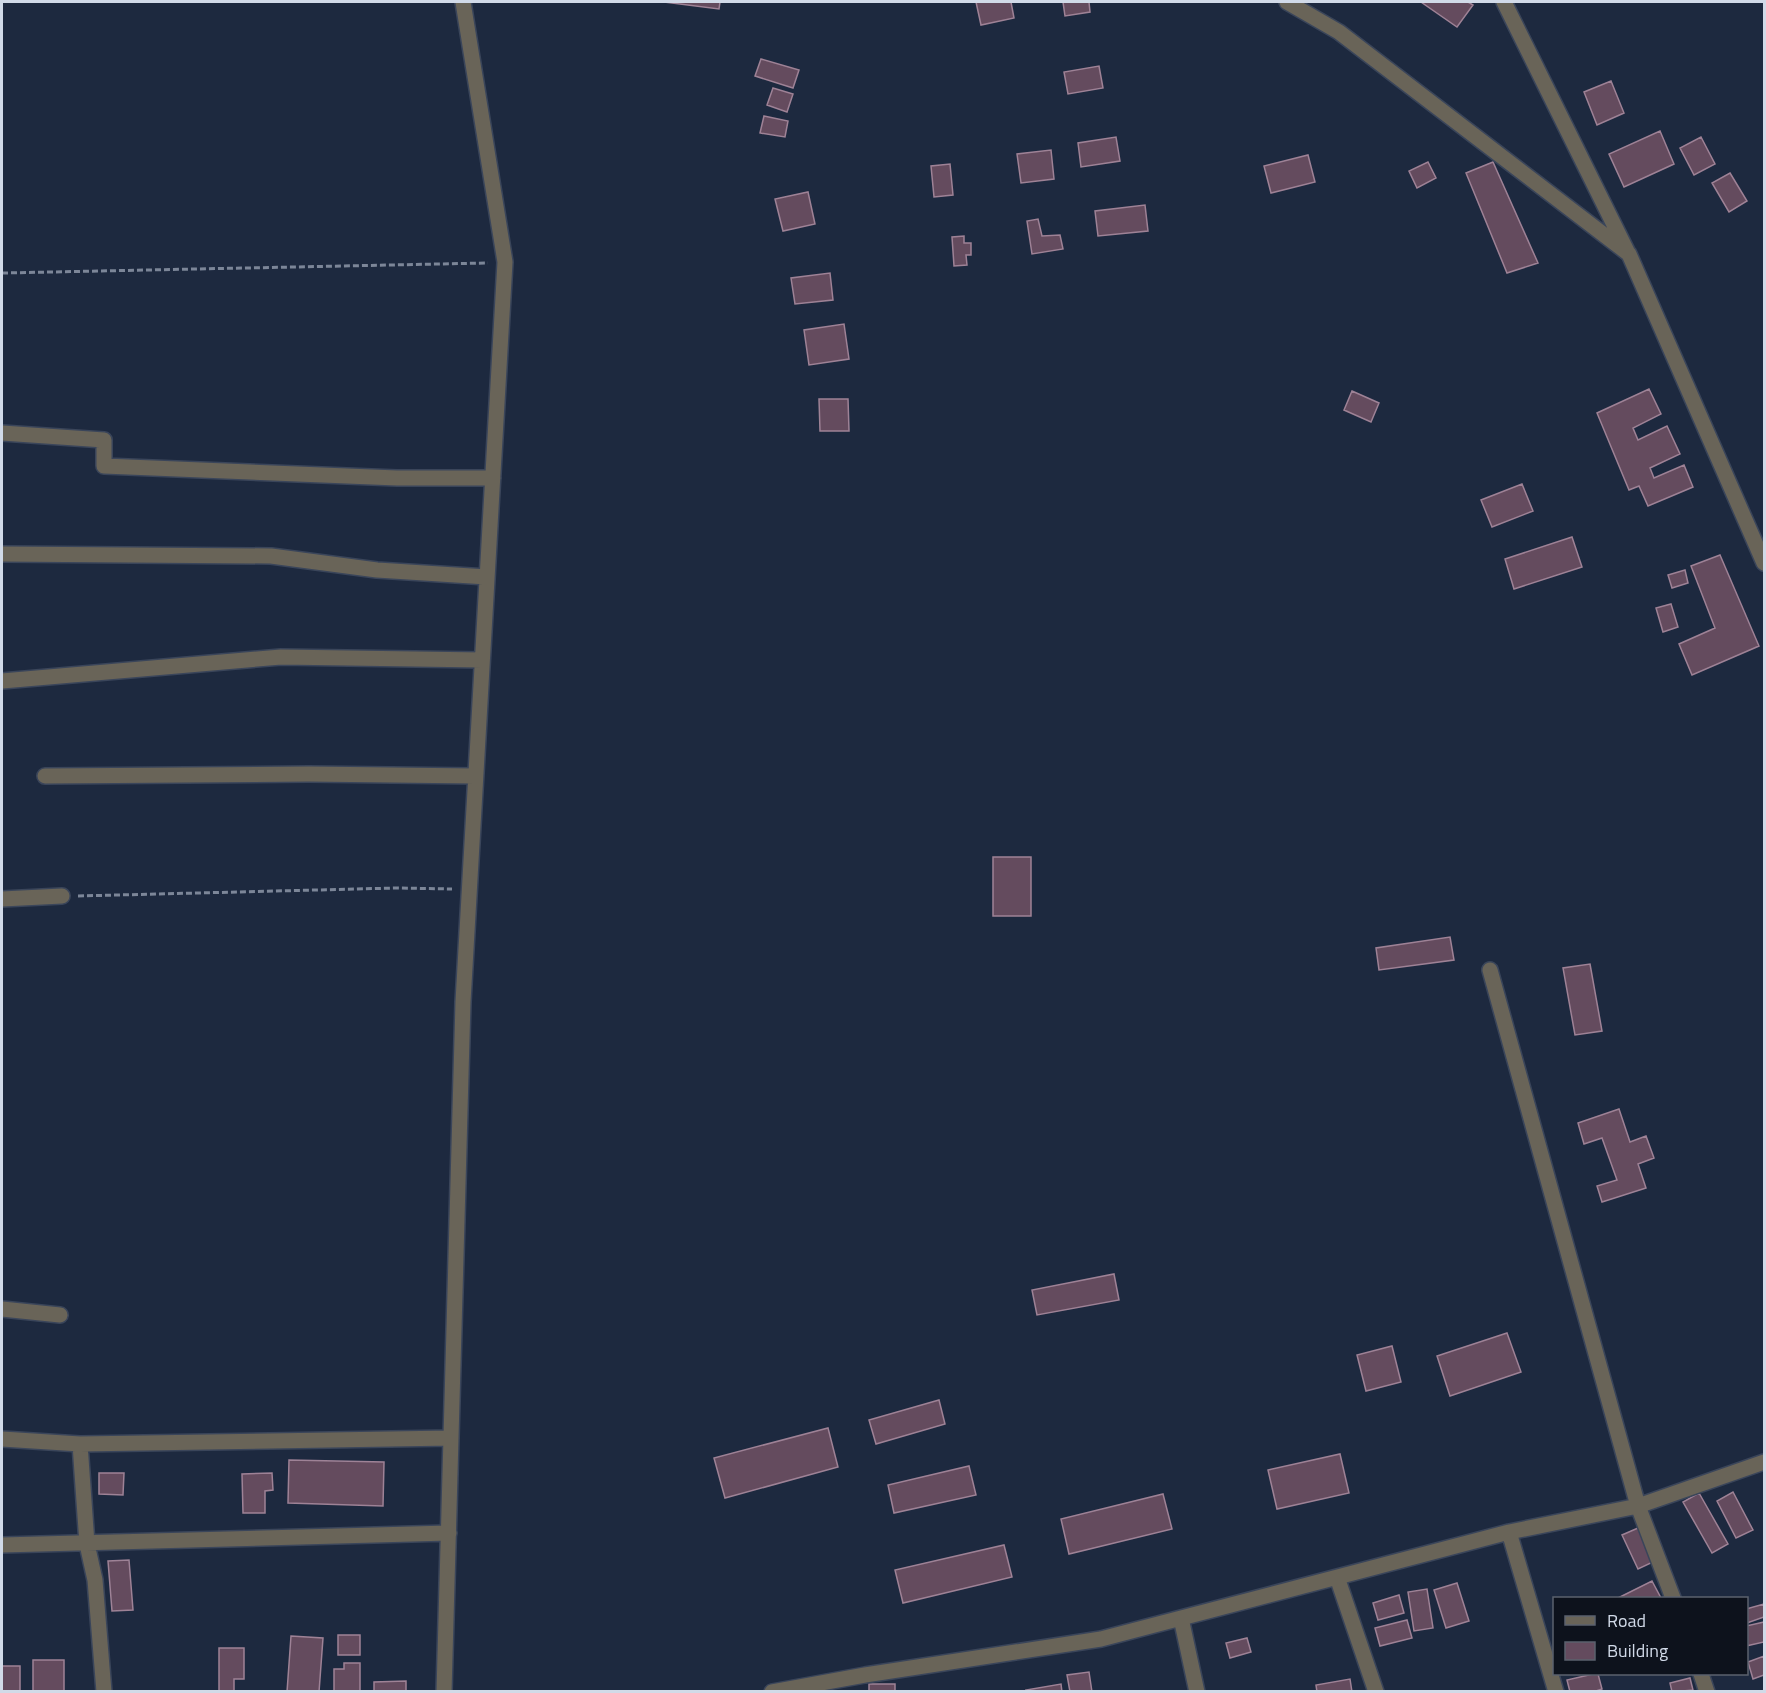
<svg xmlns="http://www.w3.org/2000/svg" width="1766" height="1693" viewBox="0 0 1766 1693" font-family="'Titillium Web',sans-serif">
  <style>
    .building { fill: #644b5e; stroke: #9e8296; stroke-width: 1.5 }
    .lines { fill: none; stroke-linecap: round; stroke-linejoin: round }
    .minor-casing { stroke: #3a455a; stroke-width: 18 }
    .path { stroke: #7c8698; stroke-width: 3; stroke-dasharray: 6 3; stroke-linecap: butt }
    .minor { stroke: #696458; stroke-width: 15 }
  </style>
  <rect width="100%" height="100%" fill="#1d293f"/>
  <path class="building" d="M664,2H720L719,9Z
    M976,2H1011L1014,18L981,25Z
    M1063,2H1089L1090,12L1065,16Z
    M1421,2H1468L1473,5L1457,27Z
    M761,59L799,70L793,88L755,76Z
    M1099,66L1103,88L1068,94L1064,72Z
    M1611,81L1624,113L1597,125L1584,92Z
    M773,88L793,94L787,112L767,105Z
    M764,116L788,121L785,137L760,133Z
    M1660,131L1674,164L1624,187L1609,154Z
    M1116,137L1120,161L1081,167L1078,143Z
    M1701,137L1715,164L1694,175L1680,148Z
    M1051,150L1054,179L1021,183L1017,154Z
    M1308,155L1315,182L1271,193L1264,166Z
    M1428,162L1436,178L1417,188L1409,171Z
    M1493,162L1538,263L1507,273L1466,173Z
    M950,164L953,195L934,197L931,166Z
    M1730,173L1747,201L1729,212L1712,183Z
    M808,192L815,224L783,231L775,199Z
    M1145,205L1148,231L1098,236L1095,211Z
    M1038,219L1042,236L1060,235L1063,249L1032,254L1027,221Z
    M964,236V243H971V255H966L967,265L954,266L952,237Z
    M830,273L833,300L795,304L791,278Z
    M844,324L849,359L809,365L804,330Z
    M1649,389L1661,414L1633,428L1638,440L1667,426L1680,454L1650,468L1654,478L1684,465L1693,487L1648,506L1639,486L1629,490L1597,413Z
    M1352,391L1379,403L1371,422L1344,410Z
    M819,399H848L849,431H820Z
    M1522,484L1533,511L1492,527L1481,500Z
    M1572,537L1582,567L1514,589L1505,559Z
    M1720,555L1759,646L1692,675L1679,644L1715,628L1691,566Z
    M1685,570L1688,583L1672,588L1668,575Z
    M1671,604L1678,627L1663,632L1656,608Z
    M993,857H1031V916H993Z
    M1450,937L1454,960L1379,970L1376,948Z
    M1590,964L1602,1031L1575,1035L1563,968Z
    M1619,1109L1630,1142L1646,1136L1654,1158L1638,1164L1646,1188L1602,1202L1597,1186L1617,1180L1602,1138L1584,1144L1578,1123Z
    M1114,1274L1119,1300L1037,1315L1032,1290Z
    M1507,1333L1521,1372L1450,1396L1437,1356Z
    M1392,1346L1401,1382L1366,1391L1357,1355Z
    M939,1400L945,1424L876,1444L869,1420Z
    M828,1428L838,1467L725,1498L714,1458Z
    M1340,1454L1349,1493L1277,1509L1268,1470Z
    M289,1460L384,1462L383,1506L288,1503Z
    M969,1466L976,1495L894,1513L888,1485Z
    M99,1473H124L123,1495L99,1494Z
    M272,1473L273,1490L265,1491V1513H243L242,1474Z
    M1733,1492L1753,1530L1736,1538L1717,1501Z
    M1699,1493L1728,1544L1712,1553L1683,1502Z
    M1163,1494L1172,1529L1069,1554L1061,1519Z
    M1638,1528L1653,1562L1638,1569L1622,1535Z
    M1004,1545L1012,1577L903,1603L895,1570Z
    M129,1560L133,1610L112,1611L108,1561Z
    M1652,1581L1661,1598H1618Z
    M1457,1583L1469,1621L1446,1628L1434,1590Z
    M1427,1589L1433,1628L1414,1631L1408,1592Z
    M1399,1595L1404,1613L1378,1620L1373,1603Z
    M1764,1604V1617L1747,1623L1746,1609Z
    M1407,1620L1412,1638L1380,1646L1375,1628Z
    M1764,1622V1642L1746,1646V1626Z
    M338,1635H360V1655H338Z
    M291,1636L323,1638L319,1692H287Z
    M1247,1638L1251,1652L1230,1658L1226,1643Z
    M219,1648H244V1679H234V1692H219Z
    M1764,1656V1675L1753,1679L1748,1662Z
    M33,1660H64V1692H33Z
    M344,1663H360V1692H334V1669H344Z
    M2,1666H20V1692H2Z
    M1089,1672L1092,1692H1070L1067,1675Z
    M1593,1674H1598L1602,1689L1593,1692H1570L1567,1680Z
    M1690,1678L1693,1690L1672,1692L1670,1683Z
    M1350,1679L1352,1692H1317L1316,1685Z
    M406,1681V1692H374V1682Z
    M869,1684H895V1692H869Z
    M1061,1684L1062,1692H1027L1026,1690Z"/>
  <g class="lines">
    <defs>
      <path id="minor" d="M1287,2L1339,32L1629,254L1764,563
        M1504,2L1627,251
        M2,433L104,440V466L397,478H493
        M2,554L271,556L377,570L487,577
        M2,681L281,657L482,660
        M45,776L309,774L475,776
        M2,899L62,896
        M1490,970L1638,1506L1673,1598
        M2,1309L60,1315
        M2,1439L80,1444L451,1438
        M80,1444L87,1544L95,1580L104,1692
        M1509,1532L1556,1692
        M2,1545L449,1533
        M1337,1577L1376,1692
        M1181,1618L1197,1692
        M1701,1674L1707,1692
        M444,1692L463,1002L505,262L463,2
        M772,1692L865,1675L1101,1639L1509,1532L1638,1506L1764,1462"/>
    </defs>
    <use href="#minor" class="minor-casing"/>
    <path class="path" d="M2,273L488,263
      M78,896L396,888L452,889"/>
    <use href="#minor" class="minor"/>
  </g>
  <rect width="1766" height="1693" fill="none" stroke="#d1dae8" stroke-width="6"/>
  <rect x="1553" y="1597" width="195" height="78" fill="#0d121c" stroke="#5b626e" stroke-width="1.5"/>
  <rect x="1565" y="1616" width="30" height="9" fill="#696458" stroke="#5b626e" stroke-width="1.5"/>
  <text x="1607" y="1627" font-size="18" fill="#d1dae8">Road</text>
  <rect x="1565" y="1642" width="30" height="18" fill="#644b5e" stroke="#5b626e" stroke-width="1.5"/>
  <text x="1607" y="1657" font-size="18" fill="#d1dae8">Building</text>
</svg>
